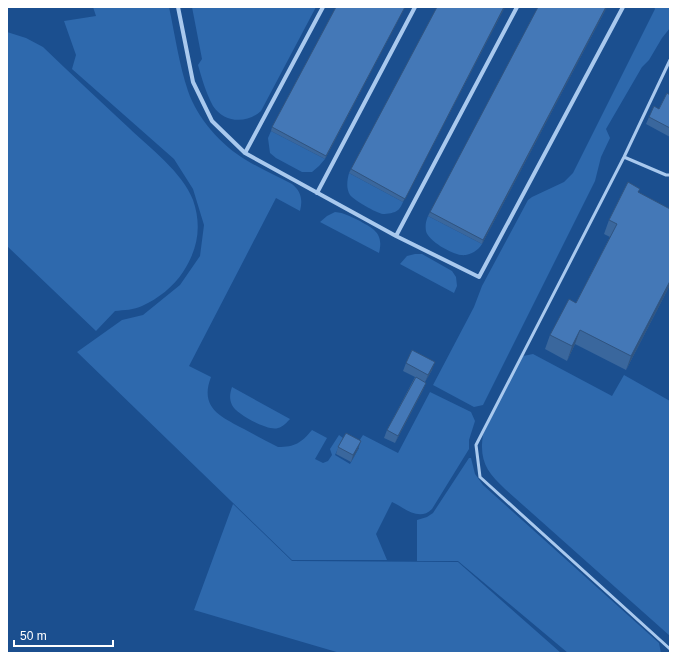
<svg xmlns="http://www.w3.org/2000/svg" width="677" height="660" viewBox="0 0 677 660" font-family="Arial,sans-serif">
  <style>
    .green { fill: #2e69ad }
    .lines { fill: none; stroke-linecap: round; stroke-linejoin: round }
    .service { stroke: #a9c9ee; stroke-width: 3 }
    .minor { stroke: #a9c9ee; stroke-width: 4 }
    .wall { fill: #3a679d }
    .shaded-wall { fill: #305480 }
    .building { fill: #4478b7; stroke: #305480 }
  </style>
  <rect width="100%" height="100%" fill="#1b4f8f"/>
  <path class="green" d="M93,7H169C175,35 179,64 188,91C197,118 221,145 246,160C261,169 276,176 292,184C301,191 303,200 300,211L276,198L189,366L211,377C199,408 221,417 244,429C255,435 266,441 278,447C295,447 301,443 312,430L327,438L315,459L323,463L328,461L332,455L330,449L339,435L343,438L335,455L350,464L359,448L356,446L363,435L398,453L430,392L471,412L475,421L469,440V449L432,509C419,522 405,508 392,502L376,534L387,560H292L77,352L122,320L143,315L180,285L200,256L204,225L193,189L174,159L72,69L76,55L64,21L96,16Z
    M192,7H316L261,111C247,124 224,123 213,106C206,93 202,79 198,65L202,59Z
    M654,7H670V28L662,38L649,60L642,67L606,129L610,138L601,157L595,181L483,405L474,407L433,385L474,307L482,286L528,200L532,197L564,182L573,173L655,9Z
    M7,32L26,38L43,47C71,74 100,101 129,128C149,147 183,173 193,200C202,226 198,249 183,272C174,286 158,299 142,306C134,310 124,310 115,311L96,331L7,246Z
    M271,131L325,159L319,166L312,172H302L276,158L270,153L268,138Z
    M349,173L403,202C402,204 400,209 398,210C395,213 387,214 383,214C376,213 354,200 350,195C346,188 347,181 349,173Z
    M335,212C345,213 349,216 358,220C374,229 384,233 379,253L320,222L327,216Z
    M428,216L482,244C478,251 469,256 461,255C452,254 428,241 426,231C425,225 426,221 428,216Z
    M415,254H422L452,271L456,277L457,286L454,293L400,264L407,256Z
    M533,354L612,396L624,375L670,401V636L505,489C487,472 479,461 483,435L519,360L523,356Z
    M232,387L290,419C287,422 283,427 278,428C269,432 236,414 232,405C229,399 230,393 232,387Z
    M469,458H471L475,474L483,485L659,643L661,653H568L458,561H417V520L427,517L433,513Z
    M233,504L292,561L458,562L561,653H340L194,610Z"/>
  <g class="lines">
    <path class="service" d="M670,60L624,157L476,445L480,477L670,649
      M624,157L666,175H670"/>
    <path class="minor" d="M178,7L193,82L212,121L245,153L396,236L479,277L623,7
      M245,153L323,7
      M317,193L415,7
      M396,236L517,7"/>
  </g>
  <path class="wall" d="M336,7H405L325,159L271,131L272,127Z
    M505,7L403,202L349,173L351,169Z
    M607,7L482,244L428,216L430,212Z
    M670,95V137L646,124L649,117L659,109Z
    M638,193L670,209V285L626,370L575,344L567,361L545,349L550,335L576,303L610,237L604,234L609,220Z
    M406,363L432,370L425,382L423,390L395,443L384,438L387,430L415,377L403,371Z
    M338,447L358,449L351,462L336,454Z"/>
  <path class="shaded-wall" d="M405,7L325,159L326,156Z
    M504,7H505L403,202L405,199Z
    M606,7H607L482,244L483,240Z
    M670,281V285L626,370L631,356Z
    M580,330L575,344L567,361L572,346Z
    M435,362L432,370L425,382L428,375Z
    M426,383L423,390L395,443L398,436Z
    M361,441L358,449L351,462L353,455Z"/>
  <path class="building" d="M336,7H405L326,156L272,127Z
    M437,7H504L405,199L351,169Z
    M538,7H606L483,240L430,212Z
    M667,93L670,95V128L649,117L654,106L659,109Z
    M628,182L640,189L638,192L670,209V281L631,356L580,330L572,346L550,335L569,299L576,303L617,224L609,220Z
    M412,350L435,362L428,375L406,363Z
    M416,377L426,383L398,436L387,430Z
    M346,433L361,441L353,455L338,447Z"/>
  <rect width="677" height="660" fill="none" stroke="#ffffff" stroke-width="16"/>
  <path d="M14 640v6h99v-6" fill="none" stroke="#ffffff" stroke-width="2"/>
  <text x="20" y="640" font-size="12" fill="#ffffff" stroke="#1b4f8f" stroke-width="3" paint-order="stroke">50 m</text>
</svg>
